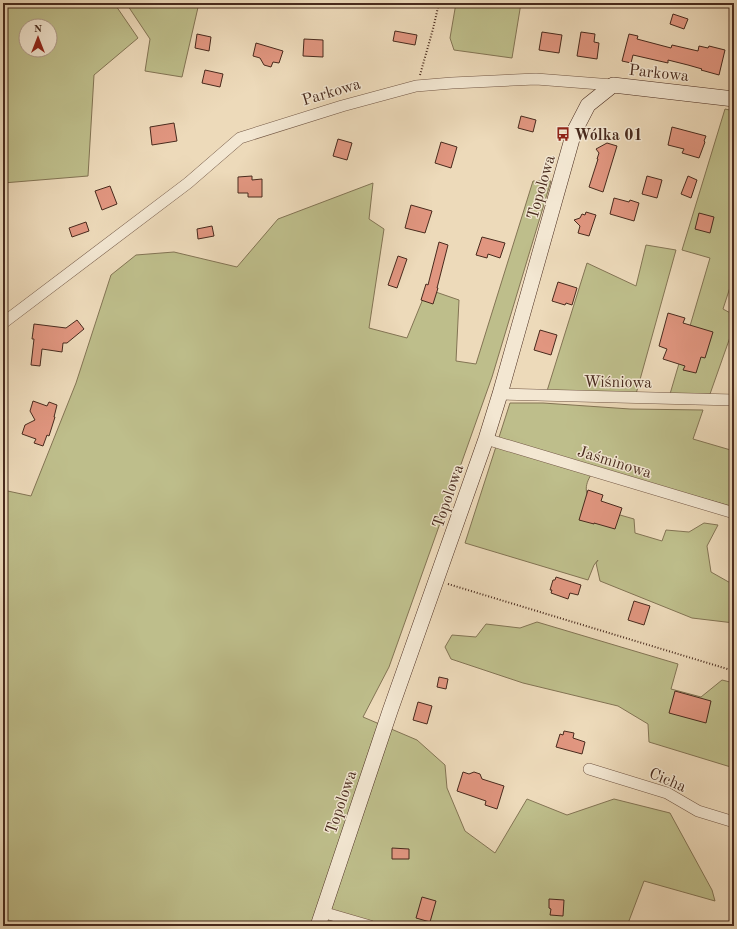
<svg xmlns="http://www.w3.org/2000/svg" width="737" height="929" viewBox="0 0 737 929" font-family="'Old Standard TT',serif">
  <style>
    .green { fill: #bebe8b; stroke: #837454; fill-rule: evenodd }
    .building { fill: #e19680; stroke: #482a1d }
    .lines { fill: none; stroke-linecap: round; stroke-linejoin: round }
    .street-casing { stroke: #715644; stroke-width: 12 }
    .secondary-casing { stroke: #482a1d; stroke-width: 16 }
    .path { stroke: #482a1d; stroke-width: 2; stroke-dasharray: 1 2; stroke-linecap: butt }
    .street { stroke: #f3e7d2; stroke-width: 11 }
    .secondary { stroke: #f3e7d2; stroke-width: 15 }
    .labels { text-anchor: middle; stroke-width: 3; stroke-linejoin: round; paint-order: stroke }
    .street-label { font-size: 16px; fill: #482a1d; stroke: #f3e7d2 }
    .poi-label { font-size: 16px; font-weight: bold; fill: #482a1d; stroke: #f3e7d2; text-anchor: start }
  </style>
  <rect width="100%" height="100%" fill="#eddaba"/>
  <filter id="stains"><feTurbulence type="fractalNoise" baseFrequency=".005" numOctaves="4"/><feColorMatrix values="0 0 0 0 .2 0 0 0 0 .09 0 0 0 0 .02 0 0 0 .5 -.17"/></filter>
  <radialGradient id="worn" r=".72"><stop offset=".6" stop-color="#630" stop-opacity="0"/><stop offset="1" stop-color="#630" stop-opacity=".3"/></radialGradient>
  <path class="green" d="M3,3H114L138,38L94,75L88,176L3,183ZM26,26H50V50H26Z
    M126,3H199L182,77L145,71L150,39Z
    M456,3H521L512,58L454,50L450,38Z
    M725,109L734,111V275L723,309L734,315V326L710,394H670L710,258L682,250Z
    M533,181H551L492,377L389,667L363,717L417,740L445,765L447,788L465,831L495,853L527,799L567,815L614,799L670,813L712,890L715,901L644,881L627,926H3V490L31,496L76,383L111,275L136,255L174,252L237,267L278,219L373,183L369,219L384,229L369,328L407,338L427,289L459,300L456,361L476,364Z
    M646,245L676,250L636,394L547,391L587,263L636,286Z
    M510,403H543L630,409L703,410L693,439L734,451V507L595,468C585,484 583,489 592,507L634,519L635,533L662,541L666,530L689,532L704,523L718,525L707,546L711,572L734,585V623L692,618L600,581L596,563L598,560L594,565L588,580L465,543Z
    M537,622L678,664L671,689L701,697L722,680L734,683V768L649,742L648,724L618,706L523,683L451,659L445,647L452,635L476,637L486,624L520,628Z"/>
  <path class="building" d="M673,14L688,19L684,29L670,24Z
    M395,31L417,35L415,45L393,41Z
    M542,32L562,35L559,53L539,50Z
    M581,32L595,34L594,42L599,43L597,59L577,56Z
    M197,34L211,37L209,51L195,48Z
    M629,34L638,36L637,39L671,48L672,45L698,51L699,46L708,48L709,46L725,50L719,75L701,70L702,69L688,65L668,60V63L633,55L631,63L622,61Z
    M304,39L323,40V57L303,56Z
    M256,43L283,51L279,63L273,62L271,67L264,65L260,58L253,56Z
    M205,70L223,74L220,87L202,83Z
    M521,116L536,120L533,132L518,128Z
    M174,123L177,141L152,145L150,127Z
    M672,127L706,136L704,141L705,142L699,158L682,153L684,149L668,145Z
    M338,139L352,143L347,160L333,156Z
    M441,142L457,147L451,168L435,163Z
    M607,143L617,146L603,192L589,187L598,159H597L599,153L596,149Z
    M252,176V180L262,179V197H248V193H238V177Z
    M647,176L662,180L657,198L642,194Z
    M688,176L697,180L691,198L681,194Z
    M110,186L117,204L102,210L95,191Z
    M614,198L629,202L630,200L639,203L634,221L610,214Z
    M411,205L432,211L425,233L405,228Z
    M586,212L596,215L589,236L578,233L580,226L574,220L580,218L582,214L585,215Z
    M699,213L714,217L710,233L695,229Z
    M86,222L89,231L72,237L69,228Z
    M212,226L214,236L198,239L197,229Z
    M482,237L505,243L500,258L488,254L487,258L476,255Z
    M439,242L448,245L437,288H438L433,304L421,300L426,284L428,285Z
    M398,256L407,259L397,288L388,285Z
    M558,282L577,288L572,305L566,303L565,305L552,301Z
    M668,313L685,318L683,323L713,332L705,358L701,357L696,373L683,370L685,366L663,359L667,349L659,346Z
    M77,320L84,329L67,343H63L62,352L42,349L40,366L31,365L34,339H32L34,324L66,328Z
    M540,330L557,335L551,355L534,350Z
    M33,401L47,406L49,402L57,405L54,417H55L49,436L47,435L43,446L34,443L36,439L22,434L25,425L35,420L30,411Z
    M588,490L603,495L601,501L622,508L615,529L594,523V524L579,520Z
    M556,577L581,585L578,595L570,593L568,599L551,593L552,590H550L553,580H555Z
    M634,601L650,606L644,625L628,620Z
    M439,677L448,679L446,689L437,687Z
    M675,691L711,701L706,723L669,713Z
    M418,702L432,706L427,724L413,720Z
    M564,731L574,733L573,738L585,742L582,754L556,747L560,734L563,735Z
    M463,772L469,774L474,772L480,774L482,779L504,786L497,809L485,805L486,801L457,791Z
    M392,848L409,849V859H392Z
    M422,897L436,901L430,922L416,918Z
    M549,899L564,900L563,916L550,915L551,909L549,908Z"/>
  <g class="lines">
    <defs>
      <path id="street" d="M3,323L188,183L240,138L342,106L416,86L452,83L536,79L613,85
        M500,394L734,400
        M486,439L734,513
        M589,769L667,793L698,811L734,822
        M322,912L370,926"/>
      <path id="secondary" d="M318,926L390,711L486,439L500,394L574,132L588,105L613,85L734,99"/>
    </defs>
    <use href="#street" class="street-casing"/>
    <use href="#secondary" class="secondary-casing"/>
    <path class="path" d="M420,75L433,29L439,3
      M448,584L734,671"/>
    <use href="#street" class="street"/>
    <use href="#secondary" class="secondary"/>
  </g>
  <defs>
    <symbol id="bus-bare" viewBox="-9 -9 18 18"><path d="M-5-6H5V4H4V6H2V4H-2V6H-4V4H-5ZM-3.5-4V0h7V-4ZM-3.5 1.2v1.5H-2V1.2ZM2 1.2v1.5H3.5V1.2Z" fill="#8f2418" stroke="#f3e7d2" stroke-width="2.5" paint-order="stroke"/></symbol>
  </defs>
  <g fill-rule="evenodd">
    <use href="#bus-bare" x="553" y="124" width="20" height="20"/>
  </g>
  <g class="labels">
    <g class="street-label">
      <text transform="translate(659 72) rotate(6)" y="6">Parkowa</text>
      <text transform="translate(331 91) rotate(-17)" y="6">Parkowa</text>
      <text transform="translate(540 187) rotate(-74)" y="6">Topolowa</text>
      <text transform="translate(618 381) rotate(1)" y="6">Wiśniowa</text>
      <text transform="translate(615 461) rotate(17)" y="6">Jaśminowa</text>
      <text transform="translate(447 496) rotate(-71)" y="6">Topolowa</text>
      <text transform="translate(668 779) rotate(23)" y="6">Cicha</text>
      <text transform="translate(340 802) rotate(-71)" y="6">Topolowa</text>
    </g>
    <g class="poi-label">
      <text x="574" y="140">Wólka 01</text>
    </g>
  </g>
  <rect width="737" height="929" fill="none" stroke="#eddaba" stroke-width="16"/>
  <rect x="4" y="4" width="729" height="921" fill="none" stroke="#482a1d" stroke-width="2"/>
  <rect x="8" y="8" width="721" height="913" fill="none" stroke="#482a1d"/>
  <g transform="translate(38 38)"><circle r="19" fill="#f3e7d2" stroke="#af9b8a"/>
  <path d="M0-3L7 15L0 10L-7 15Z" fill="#8f2418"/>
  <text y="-6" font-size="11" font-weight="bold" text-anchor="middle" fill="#482a1d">N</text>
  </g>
  <rect width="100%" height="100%" filter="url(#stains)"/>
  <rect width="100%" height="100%" fill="url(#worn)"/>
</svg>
